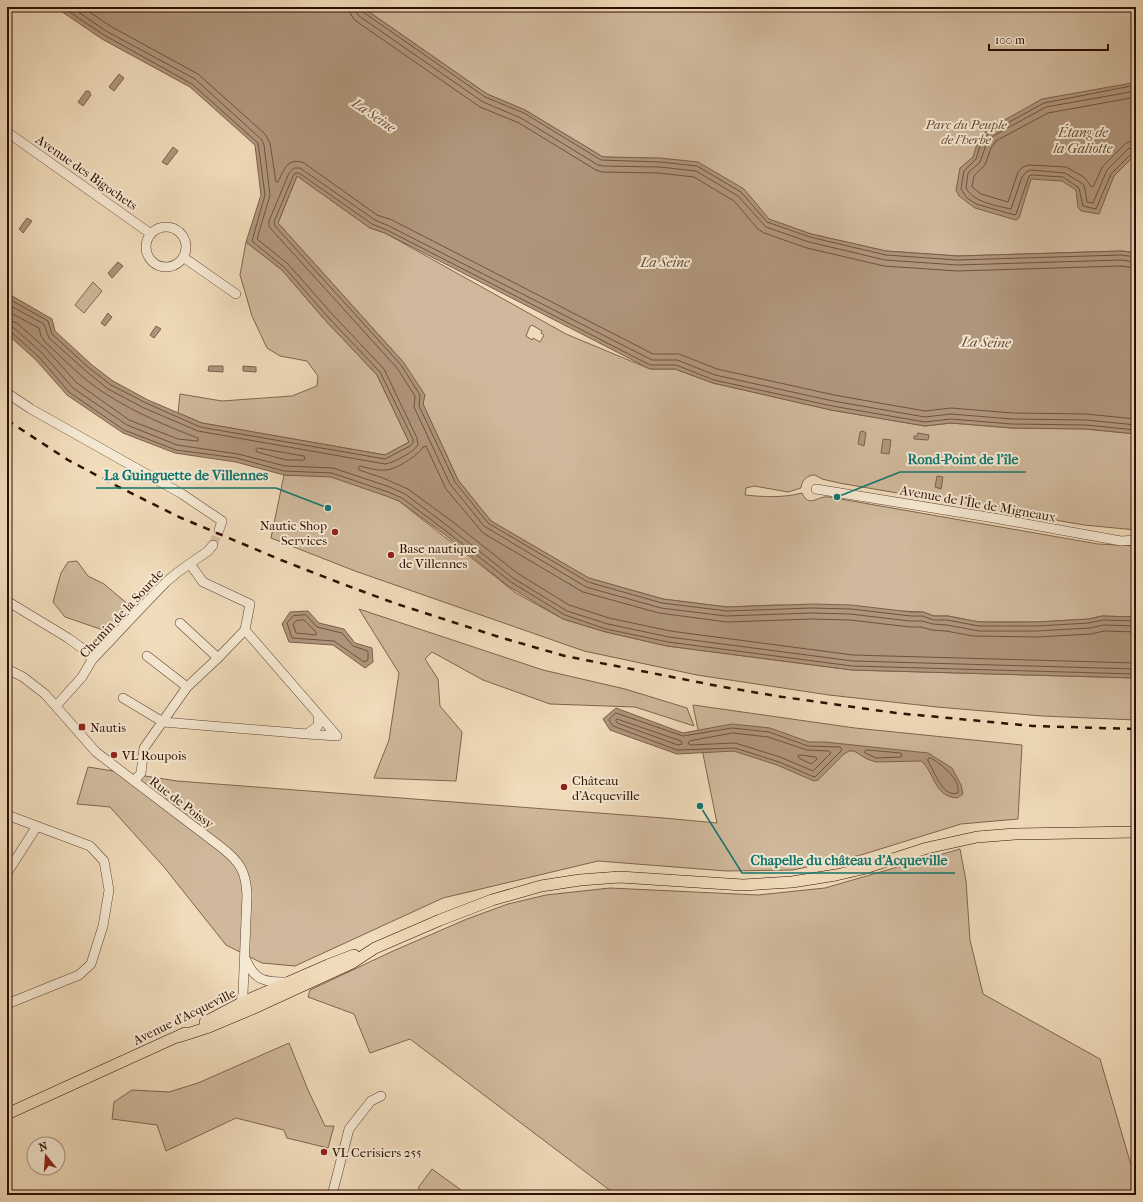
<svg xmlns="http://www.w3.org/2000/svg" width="1143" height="1202" viewBox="0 0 1143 1202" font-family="'IM FELL French Canon',serif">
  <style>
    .green { fill: #cfb89b; stroke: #80634e; fill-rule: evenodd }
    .water { fill: #af957b; stroke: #7c5f4b }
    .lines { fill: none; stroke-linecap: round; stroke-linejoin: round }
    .shore { stroke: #70523e; stroke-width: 1 }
    .minor-tunnel { stroke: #d3bc9e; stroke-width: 9; stroke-dasharray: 9 4.5; stroke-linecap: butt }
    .minor-casing { stroke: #604130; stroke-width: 10 }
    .major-casing { stroke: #300e02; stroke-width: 12 }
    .minor { stroke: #f5e8d2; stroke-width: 9 }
    .major { stroke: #f0dbba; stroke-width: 11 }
    .rail { stroke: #300e02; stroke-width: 2.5; stroke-dasharray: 7 7; stroke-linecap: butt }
    .poi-dot { fill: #8f2418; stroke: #f5e8d2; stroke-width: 1.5 }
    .labels { text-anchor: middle; stroke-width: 4; stroke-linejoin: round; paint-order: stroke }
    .park-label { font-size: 13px; font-style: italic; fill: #684a38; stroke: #f5e8d2 }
    .street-label { font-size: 13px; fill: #300e02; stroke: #f5e8d2 }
    .poi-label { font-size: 13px; fill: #300e02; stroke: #f5e8d2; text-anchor: start }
    .water-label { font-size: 14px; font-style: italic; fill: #694b38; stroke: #f5e8d2 }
    .leader { fill: none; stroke: #0f766e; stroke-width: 1.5 }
    .callout-dot { fill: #0f766e; stroke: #f5e8d2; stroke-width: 1.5 }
    .callout-label { font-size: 14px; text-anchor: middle; font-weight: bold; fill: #0f766e; stroke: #f5e8d2; stroke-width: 4; stroke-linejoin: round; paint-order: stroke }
  </style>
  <rect width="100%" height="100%" fill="#f0dbba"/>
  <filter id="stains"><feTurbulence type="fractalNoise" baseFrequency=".005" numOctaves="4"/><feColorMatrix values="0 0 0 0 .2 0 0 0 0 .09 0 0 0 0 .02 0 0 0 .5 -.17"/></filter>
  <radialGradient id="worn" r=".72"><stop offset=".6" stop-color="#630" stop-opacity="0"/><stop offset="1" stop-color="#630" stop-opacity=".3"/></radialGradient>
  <path class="green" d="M362,7H1136V253L1122,251L958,256L886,251L811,234L777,222L745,213L649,158L603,157L525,110L487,94Z
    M297,176L370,228L385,233L566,334L650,369H675L713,383L831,410L925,426L951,423L1012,428L1086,429L1136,434V530L1084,525L839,483L822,479L815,475C807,475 802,480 801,488L788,492L754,486L746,488L745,495C764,497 783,498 802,493C809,509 818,495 829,497L1098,544L1136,546V617L1102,616L1089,619L1037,622H979L948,616H934L923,612L900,611L777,605L727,607L663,599L588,578L491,521L458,480L404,363L278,223ZM532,325L542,331L541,333L544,335L540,342L533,338L532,340L526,336L530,326Z
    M246,242L282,270L325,320L377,375L409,442L385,455L202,423L178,413L180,394L222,401L292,396L317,386L318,376L307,361L280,356L267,348L252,316L240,275Z
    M93,282L102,291L84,313L75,305Z
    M284,475L340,476L399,501L516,593L563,619L606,632L667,646L852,670L1136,678V720L1042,716L937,707L829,695L697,675L584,651L355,571L271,538Z
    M77,561L88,576L104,584L129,605L109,632L65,617L53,602L61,573L68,562Z
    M359,609L543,670L625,689L687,708L694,726L635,707L550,704L483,680L432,652L425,659L438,679L440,706L462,732L456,781L374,778L389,740L399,673Z
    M693,705L855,728L1022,745L1018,819L961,824L861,855L793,870L726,871L598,861L443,898L295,966L262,963L226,945L164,867L110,807L77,804L88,767L177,781L664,818L717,823Z
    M960,849L966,881L970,940L983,994L1100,1059L1136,1182V1195H616L410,1039L370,1053L354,1014L308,997L310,990L393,951L467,919L508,904L546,895L610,888L758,895L825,888Z
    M289,1043L308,1090L325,1126H334L328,1148L287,1138L284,1130L236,1118L166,1151L157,1125L112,1119L114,1102L132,1090L169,1092L198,1083Z
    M432,1169L461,1190L457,1195H428L418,1188Z"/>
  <path class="water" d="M55,7H362L487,94L525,110L603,157L660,158L698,162L744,189L769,219L811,234L886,251L958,256L1122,251L1136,253V434L1086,429L1012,428L951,423L925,426L831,410L713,383L675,369H650L385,233L370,228L297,176L278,223L404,363L425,395L423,404L458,480L491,521L589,578L663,599L727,607L812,604L851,605L911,612H923L934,616H948L979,622H1037L1089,619L1102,616L1136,617V678L852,670L667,646L606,632L563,619L508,586L444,534L399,501L386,496L331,477L284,475L236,462L175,453L123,433L67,395L36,360L7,334V293L52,319L55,331L92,365L113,381L148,400L202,423L385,455L409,442L377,375L325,320L282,270L246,242L261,195L255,145L190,87L102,39Z
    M119,74L124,78L114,91L109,87Z
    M1136,80V154L1114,176L1099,214L1081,211L1078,207L1076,190L1062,181L1031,179L1019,218L1016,220L975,208L959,196L956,190L960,168L973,157L978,141L987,130L1042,99L1132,83Z
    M86,91H89L91,95L83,106L78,102Z
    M173,147L178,151L167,165L162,162Z
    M27,218L32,221L23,233L19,229Z
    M118,262L123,266L112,278L108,273Z
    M108,313L112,317L105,326L101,323Z
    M156,326L161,329L154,338L150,335Z
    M209,366H223V372L208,371Z
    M243,366L256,367V372L243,371Z
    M863,431L866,433L864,446L858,444L860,432Z
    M918,433L929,435L928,440L914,439V436H917Z
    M883,439L891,440L889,454L881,453Z
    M937,476L943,477L941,489L935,487Z
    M308,611L319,623L344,629L355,643L372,648L373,662L365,668L333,645L289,642L282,624L290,612Z
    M616,708L683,733L732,724L770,728L809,742H825L928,753L952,768L961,785L963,794L957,798C933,796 935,772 921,761L876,762L867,759L854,751H849L844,754L818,780L814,781L777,765L734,751L677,754L610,730L603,719Z"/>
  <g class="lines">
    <path class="shore" d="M82,7L110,26L198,74L265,134L270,143L276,182H278C284,169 288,157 304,163L377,215L392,220L653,354H679L717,369L834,395L925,411L951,408L1013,413L1086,414L1136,419
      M349,7L351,15L356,21L480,107L519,123L596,170L602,172L659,173L694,177L734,201L758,229L764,233L807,248L884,266L957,271L1121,266L1136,268
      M356,7V12L359,16L483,102L521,118L598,165L603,166L660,167L696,171L738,196L766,227L809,242L885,260L957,265L1121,260L1136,262
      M361,7L363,12L485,97L524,113L601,160L660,162L697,166L741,192L767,222L810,237L886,255L957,260L1121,255L1136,257
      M1136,85L1044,103L989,133L981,143L976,159L964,171L961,189L967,198L976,204L1015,215L1016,214L1029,176L1032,175L1063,177L1079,188L1083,206L1096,209L1111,174L1132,153L1136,151
      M1136,91L1046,107L993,136L986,145L980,162L968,173L966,188C973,202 997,206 1011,209L1022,177L1026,172L1031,170L1065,173L1083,184L1085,189L1087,202L1093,203L1107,170L1128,149L1136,146
      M1136,97L1048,113L1018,129L996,141L991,148L985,165L974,176L972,187L981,194L1008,202L1018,172L1023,167L1029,165L1066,167L1084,177L1091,186L1093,187L1103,166L1126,143L1136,140
      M7,298L48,321L52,334L89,368L111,385L146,403L200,427L385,459L410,446L413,443V439L380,372L328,317L285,268L252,241L265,195L258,143L192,84L104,35L62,7
      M7,304L44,324L49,338L86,371L108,389L144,408L198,431L385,464C393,463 414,452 418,445L417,438L384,369L332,314L288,264L257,239L270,195L264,145L262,140L195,79L106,31L71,7
      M7,311L39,328L41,336L45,342C64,359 83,380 106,394C134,412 166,426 198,438V441H197L178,439L129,420L77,383L46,349L17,323L7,320
      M7,326L14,328L42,353L73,388L127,425L177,445L238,454L285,466L333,468L390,487L405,494L449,527L513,578L567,611L608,624L669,637L853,661L1136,669
      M7,331L11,332L39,357L69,392L124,430L176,450L237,458L284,471L332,473L388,492L402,498L446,531L511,582L565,615L606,629L668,642L852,666L1136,674
      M1136,425L1086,420L1012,419L951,414L925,417L833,401L715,375L677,360H652L389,226L375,220L300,168H294L289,173L269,221V226L272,230L397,368L415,396L414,407L450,484L484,526L586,587L661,608L726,616L812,613L850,614L910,621H922L933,624L947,625L979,631H1037L1090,628L1103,625L1136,626
      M1136,430L1086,425L1012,424L951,419L925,422L832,406L714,380L676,365H650L387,230L372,224L299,173H295L293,176L274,222L275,226L401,365L420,395L419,406L455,482L488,523L588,582L662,603L727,611L812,608L851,609L911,616H923L933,620H947L979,626H1037L1089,623L1103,620L1136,621
      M258,448L304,456L305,459L304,460H286L257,452L256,450Z
      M306,615L317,627L342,633L353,646L368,651V660L364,662L334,641L292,638L287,623L293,616Z
      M304,620L316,632V635L296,633L293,624L296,621Z
      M1136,632L1104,631L1091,634L1038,637L973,636L946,631L932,630L921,627H910L850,620L812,619L727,622L659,613L583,592L483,533L446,489L426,446L423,447C419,455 395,470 386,470C377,471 368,468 360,466L358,468L359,470L383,478L408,489L453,522L517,573L569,605L609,618L670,631L853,655L1136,663
      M616,713L683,736L732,728L769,732L808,746L840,747L842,750L816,776L814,777L779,762L735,748L677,750L613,726L609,720Z
      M617,719L681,741L682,744L678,745L617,723L616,721Z
      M733,733L768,737L807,750L829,751L831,753L813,771L780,757L735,743L690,745L688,743L690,741Z
      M867,750L901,753L902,755L901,757L876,758L865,753V751Z
      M800,755L816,757L817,759L811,764L799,758L798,756Z
      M931,758C942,765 960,778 958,793C942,798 934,770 928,761V759Z"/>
    <path class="minor-tunnel" d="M213,545L219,530"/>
    <defs>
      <path id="minor" d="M7,132L151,234
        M146 247a20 20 0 1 1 40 0a20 20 0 1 1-40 0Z
        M183,257L236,294
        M7,393L31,409L182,494L222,521L219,530
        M816,489L994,518L1121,541L1136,540
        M190,564L203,582L250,604L245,630
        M7,601L68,638L86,651L92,660
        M180,623L218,658
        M245,630L337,736L307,734
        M147,656L187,687
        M7,669L23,677L45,694L96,752L221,847C240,862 246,871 247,895L243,994L240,1004
        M123,698L163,722L307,734L318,726V714
        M56,706L82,677L92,660L141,608L166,582L178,572L208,551L213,545
        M134,781L141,773L144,748L187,687L218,658L245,630
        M7,815L90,846L104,861L109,890L103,926L91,964L79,975L7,1004
        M7,873L37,826
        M245,958C255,982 265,982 289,982
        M332,1195L349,1129L371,1101L381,1096"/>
      <path id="major" d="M205,1022L243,1002L328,965L354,955
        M178,1037L209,1027L254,1008L352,963L375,948L440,920L492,900L541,886L580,880L620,877L743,885L792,882L836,875L862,869L927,848L977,837L1015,834L1136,832
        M7,1114L185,1033"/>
    </defs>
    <use href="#minor" class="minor-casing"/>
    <use href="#major" class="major-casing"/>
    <use href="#minor" class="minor"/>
    <use href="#major" class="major"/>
    <path class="rail" d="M7,420L68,460L115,485L179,517L281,560L340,583L394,603L499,637L565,656L718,686L776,696L896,713L1033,726L1136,729"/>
  </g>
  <g class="poi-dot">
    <circle cx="335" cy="532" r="4"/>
    <circle cx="391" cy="555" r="4"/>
    <rect x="78" y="723" width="8" height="8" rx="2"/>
    <circle cx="114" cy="755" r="4"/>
    <circle cx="564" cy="787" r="4"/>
    <circle cx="324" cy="1152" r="4"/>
  </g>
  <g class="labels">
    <g class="park-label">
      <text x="966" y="129">Parc du Peuple<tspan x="966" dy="15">de l'herbe</tspan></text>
    </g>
    <g class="street-label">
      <text transform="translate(87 172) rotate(35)" y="5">Avenue des Bigochets</text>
      <text transform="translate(978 503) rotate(10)" y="5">Avenue de l'Île de Migneaux</text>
      <text transform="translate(121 613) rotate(-47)" y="5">Chemin de la Sourde</text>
      <text transform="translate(182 802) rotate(37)" y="5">Rue de Poissy</text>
      <text transform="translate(184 1016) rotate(-26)" y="5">Avenue d'Acqueville</text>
    </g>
    <g class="poi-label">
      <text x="327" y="530" text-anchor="end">Nautic Shop<tspan x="327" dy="15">Services</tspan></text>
      <text x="399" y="553">Base nautique<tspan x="399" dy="15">de Villennes</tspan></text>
      <text x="90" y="732">Nautis</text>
      <text x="122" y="760">VL Roupois</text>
      <text x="572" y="785">Château<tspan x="572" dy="15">d'Acqueville</tspan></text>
      <text x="332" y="1157">VL Cerisiers 255</text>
    </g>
    <g class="water-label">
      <text transform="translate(374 115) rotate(34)" y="5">La Seine</text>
      <text x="1083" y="137">Étang de<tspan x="1083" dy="16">la Galiotte</tspan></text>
      <text x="665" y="267">La Seine</text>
      <text transform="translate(986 342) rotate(1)" y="5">La Seine</text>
    </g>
  </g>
  <path class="leader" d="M837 497L900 472H1026M328 508L276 488H96M700 806L742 873H955"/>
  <g class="callout-dot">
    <circle cx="837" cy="497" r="4"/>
    <circle cx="328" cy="508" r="4"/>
    <circle cx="700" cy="806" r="4"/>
  </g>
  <g class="callout-label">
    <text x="963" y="464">Rond-Point de l'île</text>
    <text x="186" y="480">La Guinguette de Villennes</text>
    <text x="849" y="865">Chapelle du château d'Acqueville</text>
  </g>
  <rect width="1143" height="1202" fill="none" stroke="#f0dbba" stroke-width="24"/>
  <rect x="8" y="8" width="1127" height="1186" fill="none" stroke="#300e02" stroke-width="2"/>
  <rect x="12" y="12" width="1119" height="1178" fill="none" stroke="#300e02"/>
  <g transform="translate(46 1156) rotate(343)"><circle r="19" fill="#f5e8d2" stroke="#a6917f"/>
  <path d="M0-3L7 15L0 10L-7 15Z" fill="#8f2418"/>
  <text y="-6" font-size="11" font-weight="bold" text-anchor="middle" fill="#300e02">N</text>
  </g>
  <path d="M989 44v6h119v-6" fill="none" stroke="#300e02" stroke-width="2"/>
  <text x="995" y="44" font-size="12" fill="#300e02" stroke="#f5e8d2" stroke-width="3" paint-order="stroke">100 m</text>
  <rect width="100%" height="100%" filter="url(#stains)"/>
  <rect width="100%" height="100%" fill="url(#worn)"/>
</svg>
